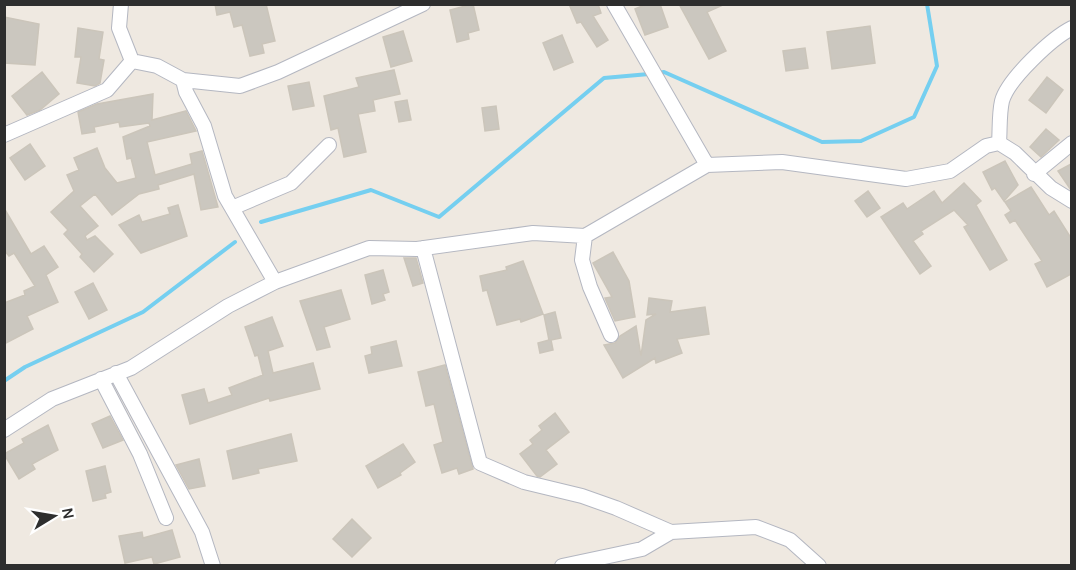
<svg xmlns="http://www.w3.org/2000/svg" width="1076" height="570" viewBox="0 0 1076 570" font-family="Karla,sans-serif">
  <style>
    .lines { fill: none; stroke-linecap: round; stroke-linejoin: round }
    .stream { stroke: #75cff0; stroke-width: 4 }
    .building { fill: #cbc7bf; stroke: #cbc5ba; stroke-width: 1.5 }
    .minor-casing { stroke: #b4b7c1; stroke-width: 16 }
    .minor { stroke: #fff; stroke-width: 14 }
  </style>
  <rect width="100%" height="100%" fill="#efe9e1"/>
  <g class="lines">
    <path class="stream" d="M657,73L664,72L822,142L861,141L914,117L937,66L927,4
      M261,222L371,190L439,217L604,78L649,74
      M4,381L25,367L143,312L235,242"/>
  </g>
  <path class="building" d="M215,4H266L275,41L262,44L264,53L250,56L242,25L234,27L230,12L217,15Z
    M473,4L479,30L468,33L469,39L457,42L450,10Z
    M569,4H598L601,13L593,16L608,40L597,47L581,22L577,23Z
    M647,4H660L668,27L645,35L635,9Z
    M679,4H725L707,12L726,51L709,59Z
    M4,17L39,24L35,65L4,63Z
    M870,26L875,63L832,69L827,32Z
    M78,28L103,32L99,59L104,60L100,83L95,86L77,83L81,57H75Z
    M403,31L412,61L391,67L383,37Z
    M562,35L573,62L554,70L543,43Z
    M805,48L808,68L786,71L783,51Z
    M394,70L400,94L373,100L375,111L358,114L366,152L344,157L338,128L331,130L324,96L359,87L356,78Z
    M42,72L59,94L40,110L27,115L12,96Z
    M1047,77L1063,90L1046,113L1029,100Z
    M309,82L314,106L293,110L288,86Z
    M153,94L152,120L186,111L196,131L147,142L155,175L192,164L190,154L202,151L218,207L201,210L194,174L158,185L159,189L139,194L112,215L95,194L80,206L98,226L85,236L87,240L95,236L113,254L94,272L80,257L82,254L64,234L68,230L51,212L74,191L67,175L79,170L74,158L97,148L105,168L117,183L136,178L131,158L127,159L123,137L150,126L149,123L120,127L119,122L94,127L95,132L82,134L78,112L97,104Z
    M407,100L411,120L399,122L395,102Z
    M496,106L499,129L485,131L482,108Z
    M1046,129L1059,140L1041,157L1030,147Z
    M30,144L45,166L25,180L10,158Z
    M1005,161L1018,185L1004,201L995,188L992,190L983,172Z
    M1071,164V190L1058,171Z
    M964,183L981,201L976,205L1007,260L990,270L964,227L968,225L954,210L921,231L923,234L913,241L931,266L920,274L881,217L903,203L907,209L934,191L942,203Z
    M1031,187L1049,215L1054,211L1071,238V274L1047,287L1035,264L1042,261L1015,220L1010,223L1005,215L1011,211L1005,202Z
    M868,191L880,208L867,217L855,201Z
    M178,205L187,236L141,253L119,225L139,215L142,222L170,214L168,208Z
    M4,208L31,254L44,246L58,267L46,275L58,302L27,316L33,329L4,344V303L25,295L24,291L35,286L14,253L9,256L4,250Z
    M613,252L629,281L635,317L615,321L605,298L612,297L593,263Z
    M404,258H416L423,283L413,286Z
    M523,261L543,314L521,322L520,319L497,325L487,290L483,291L480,276L507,270L506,267Z
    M383,270L389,292L383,294L385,300L372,304L365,275Z
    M93,283L107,310L89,319L75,292Z
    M341,290L350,319L324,327L330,347L317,350L300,301Z
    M649,298L672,301L670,312L705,307L709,334L677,339L682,353L656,363L655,358L623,378L604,345L615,343L620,336L636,326L641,356L646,320L656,314L647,315Z
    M555,312L561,338L551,340L553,350L540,353L538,343L549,340L544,315Z
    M272,317L283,346L268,351L273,373L313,363L320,389L270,401L269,398L190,424L182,395L204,389L208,403L232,395L229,388L263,375L258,355L255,356L245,327Z
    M396,341L402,366L369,373L365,356L372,354L371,347Z
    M445,365L473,469L459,474L457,468L442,473L434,445L443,442L434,404L426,406L418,372Z
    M555,413L569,432L546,450L557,464L540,477L537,476L520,454L533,444L530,440L542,430L539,426Z
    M110,416L123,440L103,448L92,424Z
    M48,425L58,450L32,464L35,469L19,479L4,454L24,443L22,439Z
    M291,434L297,461L258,469L259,473L233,479L227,451Z
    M403,444L415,462L400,473L401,475L378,488L366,466Z
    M199,459L205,486L189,489L176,465Z
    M105,466L111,492L105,494L106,498L93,501L86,471Z
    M352,519L371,538L352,557L333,539Z
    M172,530L180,557L154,564L152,557L125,563L119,536L142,532L143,538Z"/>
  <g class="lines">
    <defs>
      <path id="minor" d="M121,4L119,28L132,61
        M614,4L707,165
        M132,61L157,66L183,80L240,86L278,72L423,4
        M183,80L186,92L204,126L225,196L275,282
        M4,135L107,90L132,61
        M999,143C1000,130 999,114 1002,101C1008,79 1052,38 1072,28
        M1034,174L1072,143
        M232,208L291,183L329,145
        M585,236L582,260L590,287L611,335
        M423,248L480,463L524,482L582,496L616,508L671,532L756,527L790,540L819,566
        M116,373L202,532L213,566
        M101,379L140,454L166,518
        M4,430L52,399L131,368L228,306L275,282L369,248L417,249L533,233L585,236L707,165L782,162L906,179L950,171L986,146L999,143L1015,153L1051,188L1072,201
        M562,566L642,549L671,532"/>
    </defs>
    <use href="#minor" class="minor-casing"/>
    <use href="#minor" class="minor"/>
  </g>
  <rect width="1076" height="570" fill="none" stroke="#2e2e2e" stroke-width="12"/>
  <g transform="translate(54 516) rotate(79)" stroke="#ffffff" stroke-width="4.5" paint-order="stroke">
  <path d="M0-4.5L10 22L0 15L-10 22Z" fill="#2e2e2e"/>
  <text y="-9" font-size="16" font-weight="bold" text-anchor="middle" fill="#2e2e2e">N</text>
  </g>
</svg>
